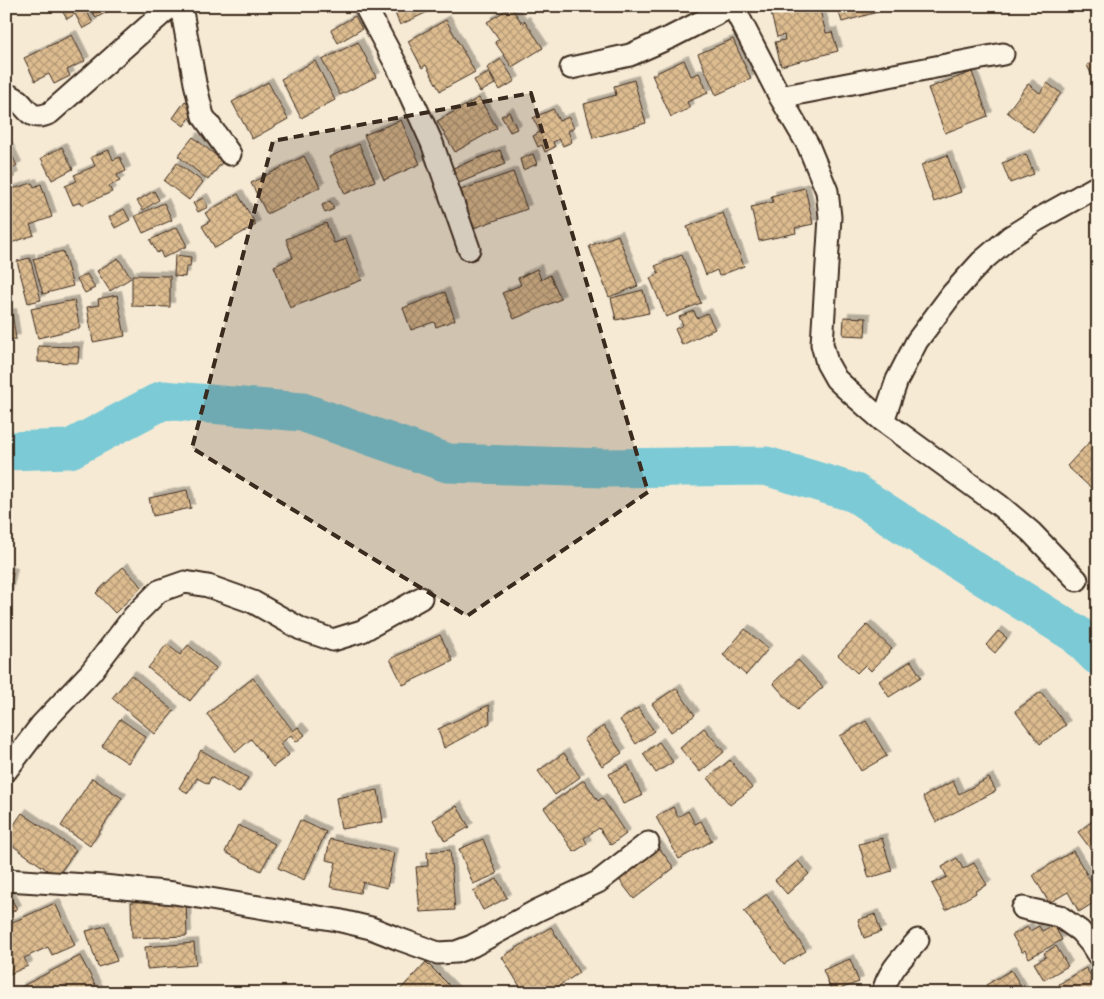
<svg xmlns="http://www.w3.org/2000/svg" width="1104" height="999" viewBox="0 0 1104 999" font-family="Mynerve,sans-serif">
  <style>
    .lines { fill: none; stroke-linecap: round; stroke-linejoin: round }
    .river { stroke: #7bcad6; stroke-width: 39 }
    .building { fill: url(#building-cross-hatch); stroke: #3b2a1e; filter: url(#shadow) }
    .minor-casing { stroke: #3b2a1e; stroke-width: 25 }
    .minor { stroke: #fcf5e5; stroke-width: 21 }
    .marked { fill: #3b2a1e; fill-opacity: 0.2; stroke: #3b2a1e; stroke-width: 4; stroke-dasharray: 10 6; stroke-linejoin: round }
  </style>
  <defs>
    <pattern id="building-cross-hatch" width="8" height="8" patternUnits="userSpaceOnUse" patternTransform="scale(1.25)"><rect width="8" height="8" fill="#ddbc90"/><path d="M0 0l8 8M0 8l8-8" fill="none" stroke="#b49975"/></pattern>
    <filter id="shadow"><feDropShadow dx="4.5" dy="-4.5" stdDeviation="0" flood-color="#0004"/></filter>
  </defs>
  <rect width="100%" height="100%" fill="#f6ead4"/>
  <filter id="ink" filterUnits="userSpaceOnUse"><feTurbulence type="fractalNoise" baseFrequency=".02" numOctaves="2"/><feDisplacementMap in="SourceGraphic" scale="10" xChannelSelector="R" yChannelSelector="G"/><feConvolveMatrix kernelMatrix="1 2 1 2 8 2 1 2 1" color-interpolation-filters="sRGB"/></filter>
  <g filter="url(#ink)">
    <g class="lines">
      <path class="river" d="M6,451L70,449L163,400L302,412L448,463L604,468L766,466L855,493L975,571L1076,634L1098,656"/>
    </g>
    <path class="building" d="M59,6H84L93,23L83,29L75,14L67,19Z
      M89,6H117L96,18Z
      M392,6H440L400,25Z
      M769,6H815V8L819,7L826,33L832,32L838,51L781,66L775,42L785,40L784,35L777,37Z
      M837,6H887L888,9L842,22Z
      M511,7L522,23L525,21L543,48L512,67L495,42L499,39L487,22Z
      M355,16L362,29L338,43L331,30Z
      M446,20L475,72L440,91L426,65L422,68L408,41Z
      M72,35L85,61L67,70L70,76L54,84L49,74L35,81L24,58Z
      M733,39L751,79L716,95L698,54Z
      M358,42L376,77L340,95L322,60Z
      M501,59L515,81L500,90L487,68Z
      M684,60L691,76L699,73L708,93L687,102L690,108L671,117L652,75Z
      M1098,60V89L1087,65Z
      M315,61L335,100L301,118L281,79Z
      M972,72L988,116L945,133L928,88Z
      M489,73L495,84L480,92L474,80Z
      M634,80L646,123L593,138L584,104L616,95L614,86Z
      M268,82L288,119L252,139L232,102Z
      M1047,83L1061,93L1033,132L1007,112L1028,84L1040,93Z
      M479,98L497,128L455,152L437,121Z
      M185,101L196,109L184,126L173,118Z
      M553,109L559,121L569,117L574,128L568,131L572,142L563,146L559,139L553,142L555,147L545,152L542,145L538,147L533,136L540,132L533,118Z
      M509,112L517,129L510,132L501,116Z
      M401,120L420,164L384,180L364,135Z
      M193,137L223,161L208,180L178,156Z
      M6,143L17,166L11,169L14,177L6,181Z
      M359,144L375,181L345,194L329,157Z
      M62,147L73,169L52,180L41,158Z
      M109,150L113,160L120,157L126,171L117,175L120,181L109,186L112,192L82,205L81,202L73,205L65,186L77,181L74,175L95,166L91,157Z
      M500,150L505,164L459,183L453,168Z
      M533,154L537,164L523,170L520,159Z
      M1026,154L1034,174L1010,183L1002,163Z
      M947,155L961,192L934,202L921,165Z
      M304,156L320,187L267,214L251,183Z
      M177,163L203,182L189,200L164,181Z
      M513,172L527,209L471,229L458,191Z
      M32,183L34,187L41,184L52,217L30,225L34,235L8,244L6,239V191Z
      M805,188L813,224L795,228L796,233L759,241L751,207L773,202L771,196Z
      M154,191L159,200L143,210L137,201Z
      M238,194L256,225L215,248L202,226L210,221L205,213Z
      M203,198L208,207L198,212L193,203Z
      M330,201L334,209L325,213L322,205Z
      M164,203L172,220L143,233L135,216Z
      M124,209L130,220L115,228L109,217Z
      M723,213L744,266L719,276L717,270L706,275L687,227Z
      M326,223L334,243L346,239L362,280L290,308L274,266L293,258L286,239Z
      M177,227L187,246L163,258L160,251L157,253L150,240Z
      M618,235L638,286L609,297L589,246Z
      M63,251L73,286L43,294L33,259Z
      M175,255L191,257L190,267H186L185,277L174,276Z
      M682,255L701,303L666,317L650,278L659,274L655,266Z
      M30,258L41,300L28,303L17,261Z
      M118,258L131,278L110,291L97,271Z
      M537,269L541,280L550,275L561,299L514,319L502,293L521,285L518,278Z
      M87,274L95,288L85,293L77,279Z
      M132,275L170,276V307L132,306Z
      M643,290L649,313L616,320L611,298Z
      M445,292L455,320L436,327L434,322L411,330L403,308Z
      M117,295L125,336L93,342L87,307L99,305L98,299Z
      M74,300L80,328L38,338L31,309Z
      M694,311L697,318L707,313L715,329L682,345L675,329L683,325L679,317Z
      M12,313L16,339L6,340V314Z
      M844,317L866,318L865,336L843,335Z
      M38,346L79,347L78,363L38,362Z
      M1098,433V480L1091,488L1067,466Z
      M187,490L191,508L153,516L149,498Z
      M123,567L142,587L115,613L96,593Z
      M6,571L13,573L6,604Z
      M867,625L892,649L871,671L865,665L857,673L838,655Z
      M745,629L768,649L746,675L723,655Z
      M998,631L1007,638L995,653L986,645Z
      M440,635L453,661L403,685L390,659Z
      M167,644L180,655L188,645L216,668L190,701L148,668Z
      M798,660L823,687L797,710L773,683Z
      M911,661L921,677L889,697L879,681Z
      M131,675L174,711L155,734L112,698Z
      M253,678L293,731L298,727L305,735L296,742L291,735L280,744L289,755L273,767L251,739L236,752L207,714Z
      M676,688L695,715L671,732L652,704Z
      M1041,692L1066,725L1040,744L1015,711Z
      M489,705L490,723L444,748L438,729Z
      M638,708L654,731L636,744L620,720Z
      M120,719L146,737L128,763L102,746Z
      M866,721L887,756L861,771L840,736Z
      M604,726L622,753L602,766L584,739Z
      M704,728L724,752L700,772L680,748Z
      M659,742L673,762L656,773L643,754Z
      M201,750L248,778L239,793L211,777L208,784L197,778L188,793L179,788Z
      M564,753L580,777L555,795L538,771Z
      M730,760L752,788L730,805L708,778Z
      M628,765L642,796L623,804L609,774Z
      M92,778L122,798L90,846L61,826Z
      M989,778L996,791L936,822L923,797L953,781L959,794Z
      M584,780L598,801L602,798L626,834L611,845L599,828L584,838L587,844L574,852L544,808Z
      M378,790L383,822L341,829L336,798Z
      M457,806L469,827L445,841L433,820Z
      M673,807L678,817L688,811L695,824L701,821L712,841L679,859L656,817Z
      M22,813L76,850L57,877L6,841V836Z
      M1098,817V859L1078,832Z
      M300,820L326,832L304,880L278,868Z
      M238,825L275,844L261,871L225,852Z
      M882,838L892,871L869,878L859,844Z
      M330,839L394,853L387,888L363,882L360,893L330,887L336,862L326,860Z
      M483,839L497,874L473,884L459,849Z
      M657,845L674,868L634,899L617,877Z
      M450,850L455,910L420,912L416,867L428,866L427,852Z
      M1073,851L1098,893V900L1079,912L1068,892L1049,903L1033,875Z
      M957,858L963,869L974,863L987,885L975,891L976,893L946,910L932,884L947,877L942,867Z
      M798,861L809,874L787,894L775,880Z
      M497,879L507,898L483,910L473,891Z
      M6,890L17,909L6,915Z
      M767,894L806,951L784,964L744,911Z
      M186,900L187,936L132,938L131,902Z
      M55,903L75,945L52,955L48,947L24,958L28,966L10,974L6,966V925Z
      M875,914L881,932L864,938L858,920Z
      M1054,925L1062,940L1029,958L1025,950L1022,952L1012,935L1028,927L1030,931L1039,926L1042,931Z
      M105,926L117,961L98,967L86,931Z
      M551,927L579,973L548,993H524L502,957Z
      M194,943L196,965L147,969L145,947Z
      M1056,946L1068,966L1044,980L1034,963L1046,957L1044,953Z
      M80,956L98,990L94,993H22L19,988Z
      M850,959L859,982L832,992L823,970Z
      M426,962L456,992L455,993H397Z
      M1086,968L1098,988V993H1064L1059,984Z
      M1011,970L1025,993H991L986,985Z"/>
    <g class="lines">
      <defs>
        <path id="minor" d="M181,6L195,83L203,116L230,154
          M365,6L398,68L432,143L469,249
          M733,6L780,97L808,145L827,191L830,217L822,344L827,363L836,379L850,392L883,421L999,505L1031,532L1077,580
          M571,68L630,55L671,37L732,6
          M6,95C28,98 24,125 50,113L171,6
          M780,97L1003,54
          M883,421L897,380L917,341L952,294L981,262L1010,237L1037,220L1098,186
          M6,771L41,725L91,672L134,616L159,591L185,582L208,586L253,602L301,629L333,640L362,631L421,598
          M6,880L103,886L174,893L337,920L371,928L399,939L438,953L456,952L472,946L538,910L598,882L648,843
          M1023,908L1059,916L1080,931L1091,944L1098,955
          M883,993C887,972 904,956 918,940"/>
      </defs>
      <use href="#minor" class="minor-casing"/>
      <use href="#minor" class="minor"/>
    </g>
  </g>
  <path class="marked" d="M531,93L648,492L467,616L192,448L273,141Z"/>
  <rect width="1104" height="999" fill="none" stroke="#fcf5e5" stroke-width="25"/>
  <rect x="12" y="12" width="1079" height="974" fill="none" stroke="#3b2a1e" stroke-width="2" filter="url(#ink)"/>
</svg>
